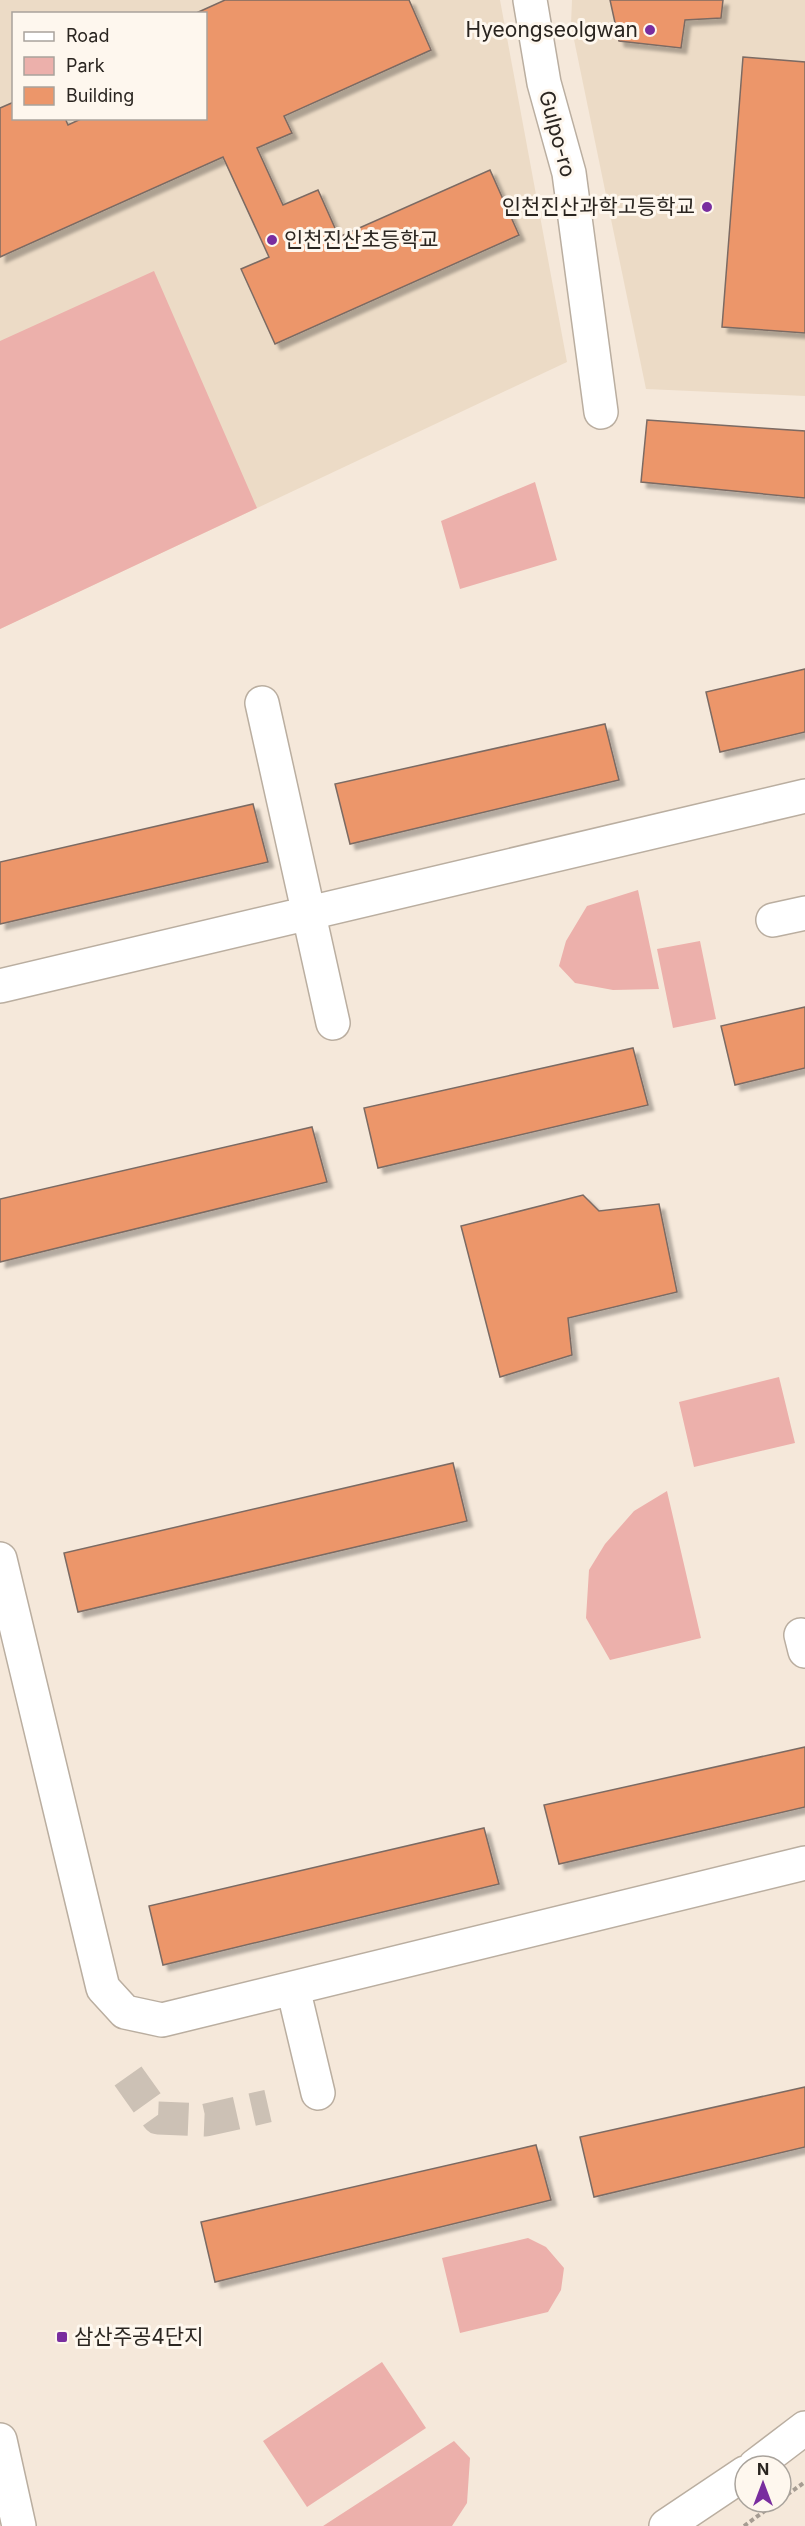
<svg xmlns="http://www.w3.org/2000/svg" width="805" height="2526" viewBox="0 0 805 2526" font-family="Inter,'Noto Sans KR',sans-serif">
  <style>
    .built { fill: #ecdbc6; fill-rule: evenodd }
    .green { fill: #ecb0ab }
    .building { fill: #ec966a; stroke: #7c6b63; stroke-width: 1.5; filter: url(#shadow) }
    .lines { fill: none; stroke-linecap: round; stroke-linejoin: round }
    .minor-tunnel { stroke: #ccc1b5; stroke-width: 33; stroke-dasharray: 33 16; stroke-linecap: butt }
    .minor-casing { stroke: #baaea0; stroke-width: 36 }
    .major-casing { stroke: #baaea0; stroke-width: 36 }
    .path { stroke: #a69c92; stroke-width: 4; stroke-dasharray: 4.5 3; stroke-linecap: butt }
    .minor { stroke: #fff; stroke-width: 33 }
    .major { stroke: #fff; stroke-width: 33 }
    .poi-dot { fill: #792d9f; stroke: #fef7ee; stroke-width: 2 }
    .labels { text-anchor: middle; stroke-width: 6; stroke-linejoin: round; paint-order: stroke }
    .poi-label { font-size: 21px; fill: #2a2520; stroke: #fef7ee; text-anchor: end }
    .street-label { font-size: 21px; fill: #2a2520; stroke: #fef7ee }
  </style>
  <defs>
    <filter id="shadow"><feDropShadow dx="5.5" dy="5.5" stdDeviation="1.5" flood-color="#0004"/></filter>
  </defs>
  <rect width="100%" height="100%" fill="#f5e8da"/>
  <path class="built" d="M0,0H500L567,362L0,629ZM14,14H206V118H14Z
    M572,0H805V396L646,389L571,25Z"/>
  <path class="green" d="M154,271L257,508L0,629V341Z
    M535,482L557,560L460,589L441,521Z
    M638,890L659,989L613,990L575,983L559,966L566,941L587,906Z
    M700,941L716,1019L673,1028L657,949Z
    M779,1377L795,1443L694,1467L679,1402Z
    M667,1491L701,1638L610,1660L586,1618L589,1570L605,1544L634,1511Z
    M528,2238L546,2247L564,2268L561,2290L548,2312L460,2333L442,2258Z
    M382,2362L426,2428L307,2507L263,2441Z
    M454,2441L470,2458L467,2503L452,2526H323Z"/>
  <path class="building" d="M225,0H409L431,50L284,116L292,133L257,148L283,205L318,190L339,237L490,170L519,235L275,344L241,269L269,257L223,157L0,257V108L14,102V118H65L68,125L83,118H206V14H194Z
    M610,0H723L721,18L685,20L681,48L619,41Z
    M743,57L805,62V333L722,327Z
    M647,420L805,431V498L641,482Z
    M805,669V732L720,752L706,692Z
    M605,724L619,780L350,844L335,784Z
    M253,804L268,862L0,924V862Z
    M805,1007V1068L735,1085L721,1026Z
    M633,1048L648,1105L378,1168L364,1108Z
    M312,1127L327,1182L0,1262V1199Z
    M583,1195L599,1211L659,1204L677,1292L568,1318L572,1355L500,1377L461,1226Z
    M453,1463L467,1521L78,1612L64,1553Z
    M805,1747V1807L559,1864L544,1805Z
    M484,1828L499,1884L163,1965L149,1906Z
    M805,2087V2147L594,2197L580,2137Z
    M536,2145L551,2200L215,2282L201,2222Z"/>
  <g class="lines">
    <path class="minor-tunnel" d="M128,2076L158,2118L206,2120L268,2106"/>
    <defs>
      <path id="minor" d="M530,0L544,83L569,173L601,412
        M262,703L333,1023
        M773,920L805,913
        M0,986L805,796
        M0,1559L103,1988L125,2012L162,2020L805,1863
        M801,1635L805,1651
        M293,1988L318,2093
        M755,2466L805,2428
        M666,2526L745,2473"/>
      <path id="major" d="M0,2440L19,2526"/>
    </defs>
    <use href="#minor" class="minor-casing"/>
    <use href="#major" class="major-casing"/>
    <path class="path" d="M781,2499L805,2482
      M744,2526L777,2502"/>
    <use href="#minor" class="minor"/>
    <use href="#major" class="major"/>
  </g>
  <g class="poi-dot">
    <circle cx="650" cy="30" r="6"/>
    <circle cx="707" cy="207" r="6"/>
    <circle cx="272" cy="240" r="6"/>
    <rect x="56" y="2331" width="12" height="12" rx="3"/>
  </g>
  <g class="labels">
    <g class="poi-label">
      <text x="638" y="37">Hyeongseolgwan</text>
      <text x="695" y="214">인천진산과학고등학교</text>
      <text x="284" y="247" text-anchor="start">인천진산초등학교</text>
      <text x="74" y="2344" text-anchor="start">삼산주공4단지</text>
    </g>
    <g class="street-label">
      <text transform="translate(557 134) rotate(75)" y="7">Gulpo-ro</text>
    </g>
  </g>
  <rect x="12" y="12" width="195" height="108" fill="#fef7ee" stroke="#a9a39c" stroke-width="1.5"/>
  <rect x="24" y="32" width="30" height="9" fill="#ffffff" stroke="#a9a39c" stroke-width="1.5"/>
  <text x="66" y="42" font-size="18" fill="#2a2520">Road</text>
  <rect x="24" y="57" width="30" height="18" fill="#ecb0ab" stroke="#a9a39c" stroke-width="1.5"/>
  <text x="66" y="72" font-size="18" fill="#2a2520">Park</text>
  <rect x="24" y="87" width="30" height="18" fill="#ec966a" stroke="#a9a39c" stroke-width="1.5"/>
  <text x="66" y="102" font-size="18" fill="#2a2520">Building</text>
  <g transform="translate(763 2484)"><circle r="28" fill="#fef7ee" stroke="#a9a39c" stroke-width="1.5"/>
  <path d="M0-4.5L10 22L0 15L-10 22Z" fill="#792d9f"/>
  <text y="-9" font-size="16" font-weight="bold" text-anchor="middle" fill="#2a2520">N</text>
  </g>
</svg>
